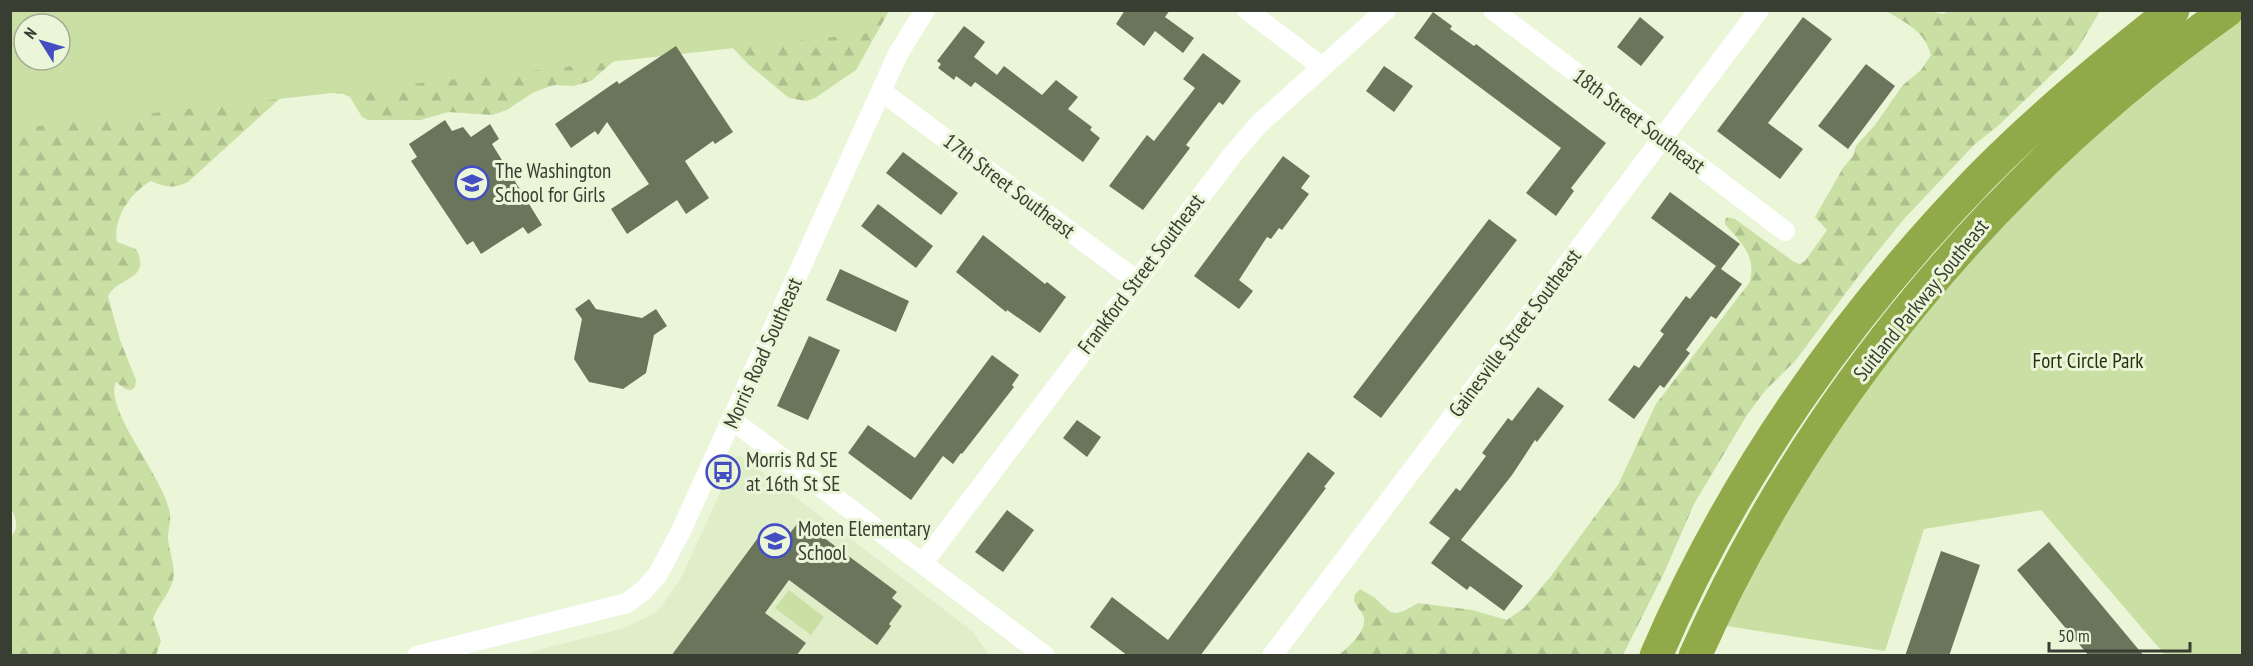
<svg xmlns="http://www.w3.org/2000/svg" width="2253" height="666" viewBox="0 0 2253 666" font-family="'PT Sans Narrow',sans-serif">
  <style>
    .built { fill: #dfedc9 }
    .forest { fill: url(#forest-firs); fill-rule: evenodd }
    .park { fill: #c9dfa3; fill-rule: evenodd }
    .building { fill: #6b755c }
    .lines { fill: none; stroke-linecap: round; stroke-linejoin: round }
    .minor { stroke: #fff; stroke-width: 20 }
    .trunk { stroke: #90aa4a; stroke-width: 33 }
    .labels { text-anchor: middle; stroke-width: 6; stroke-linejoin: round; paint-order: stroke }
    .street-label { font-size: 21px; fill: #393e32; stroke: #ebf6d9 }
    .poi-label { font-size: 21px; fill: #393e32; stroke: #ebf6d9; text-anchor: start }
    .park-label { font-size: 21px; fill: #273111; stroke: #ebf6d9 }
  </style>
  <defs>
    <pattern id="forest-firs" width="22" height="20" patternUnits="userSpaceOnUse" patternTransform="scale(1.5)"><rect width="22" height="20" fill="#c9dfa3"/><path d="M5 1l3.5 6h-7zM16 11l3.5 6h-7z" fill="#adc08d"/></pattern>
  </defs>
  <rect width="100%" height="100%" fill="#ebf6d9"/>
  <path class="built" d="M740,455L972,631L989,655L515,656L624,628L655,613L662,606L682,576L737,456Z"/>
  <path class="forest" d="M1952,10L2100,11L2077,50L2068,59L1999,125L1974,145L1904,219L1869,262L1796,360L1764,392L1747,415L1694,504L1664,573L1623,655H1339C1348,648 1367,631 1364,618C1363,612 1356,607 1354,600L1355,594L1360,589L1375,598L1390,612L1397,613L1404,611L1418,603L1472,610L1507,620L1524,608L1551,576L1618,485L1656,404L1750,282C1756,255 1742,244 1725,224V220L1727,217L1735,219L1794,262L1800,264L1805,261L1827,230L1815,217L1843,168L1853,156L1856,146L1875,125L1903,85L1921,70L1931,55C1925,31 1906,23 1886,11H1929L1943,14Z
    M11,11L615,60L591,81L573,86L555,85L548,87L534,92L507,110L492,115L448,112L421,120H368L362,117L350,97L343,94L323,92L285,94L188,182C173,189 165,187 151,181C132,191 112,219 117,242L136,249C152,280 119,276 108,296L120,340L136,380L135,387L131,390L125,389L116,382C103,410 167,480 170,515C171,522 168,530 168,538C169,553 177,568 172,583C168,596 157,606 153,619L161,641L156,655H11L10,537C20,529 16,518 11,508ZM24,24H60V60H24Z
    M714,11H889L856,70L815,98L806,101L789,98L748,64L731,46Z"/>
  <path class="park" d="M10,11H883L868,33L11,129ZM24,24H60V60H24Z
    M2242,20V655H2165L2041,510L1924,529L1885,651L1727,626L1788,507L1837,428L1924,311L2025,203L2145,88Z
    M789,590L824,617L811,635L775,608Z"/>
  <path class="building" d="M1125,10H1170L1165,17L1194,38L1183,53L1155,31L1144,46L1116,24Z
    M1433,12L1452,26L1450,29L1474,46L1476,44L1606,143L1571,188L1574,191L1556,216L1526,193L1561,148L1414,38Z
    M1640,17L1664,37L1641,66L1617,47Z
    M1803,17L1832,39L1768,123L1803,149L1780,179L1717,131Z
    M964,26L985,42L974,57L997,75L1004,66L1042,95L1056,80L1078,97L1068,109L1092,127L1090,130L1100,138L1083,162L975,82L971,87L956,76L954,80L938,68L941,64L937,61Z
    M676,46L733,132L715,144L713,141L685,161L709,198L686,214L677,200L627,234L611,209L649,184L607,122L598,135L595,131L571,148L555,124L617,81L619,84Z
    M1203,53L1241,81L1223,105L1219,102L1202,124L1186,145L1190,148L1143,210L1109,186L1147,135L1154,141L1195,88L1183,79Z
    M1866,64L1895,86L1848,149L1818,126Z
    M1384,66L1413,86L1394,112L1366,91Z
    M445,120L452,131L463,127L471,137L490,124L499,139L492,144L542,225L528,234L523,227L481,254L473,241L467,245L411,161L417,157L409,144Z
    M903,152L958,193L941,215L886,173Z
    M1283,156L1310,176L1301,188L1309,194L1282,230L1279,228L1271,239L1267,237L1239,280L1253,291L1239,309L1194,276Z
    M1670,192L1740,244L1721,269L1742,284L1716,319L1711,316L1686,350L1690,353L1664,388L1660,385L1634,419L1608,400L1634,365L1639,368L1664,334L1660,331L1686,296L1690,299L1716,266L1651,218Z
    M878,204L933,246L916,268L861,226Z
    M1489,219L1517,240L1381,418L1353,397Z
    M983,235L1045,284L1047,282L1066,297L1040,333L1007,310L1006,312L956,272Z
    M840,269L909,301L896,332L826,300Z
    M589,299L596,309L642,318L656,309L667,326L654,335L646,373L623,389L589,382L574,359L582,319L575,309Z
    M809,336L840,350L808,420L777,406Z
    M992,355L1019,375L1012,385L1014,387L962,454L961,453L953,464L943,456L911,500L848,453L868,425L915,458Z
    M1538,387L1564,406L1537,442L1535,440L1512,475L1461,540L1523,586L1504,611L1470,586L1467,590L1431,563L1450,538L1429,523L1456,488L1460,491L1486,456L1482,453L1508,418L1512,421Z
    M1077,420L1101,437L1087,457L1063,438Z
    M1308,452L1335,473L1324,487L1326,488L1200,656H1128L1090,627L1112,597L1168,640Z
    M1007,510L1034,530L1003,572L975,552Z
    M800,520L897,592L892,598L902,606L889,624L891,626L877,645L789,580L765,613L806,643L796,656H671L763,531L781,545Z
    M2049,542L2144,656H2089L2017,570Z
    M1941,551L1980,565L1949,656H1905Z"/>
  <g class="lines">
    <path class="minor" d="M1247,10L1322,67
      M1493,10L1785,231
      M881,91L1137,281
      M732,420L1045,656
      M923,563L1233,154L1260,123L1386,10
      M417,656L627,603L644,590L658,574L680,533L898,54L925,10
      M1272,656L1759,10"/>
    <path class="trunk" d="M1656,656C1732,478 1847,315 1981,177C2040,117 2106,63 2173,10
      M1695,656C1810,398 1998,173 2228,10"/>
  </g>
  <defs>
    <symbol id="school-ring" viewBox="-11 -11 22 22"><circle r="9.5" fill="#ebf6d9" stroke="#454dc2" stroke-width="1.5"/><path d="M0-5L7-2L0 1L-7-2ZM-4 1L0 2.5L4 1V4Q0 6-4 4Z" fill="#454dc2"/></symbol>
    <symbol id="bus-ring" viewBox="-11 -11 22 22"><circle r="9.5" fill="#ebf6d9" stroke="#454dc2" stroke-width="1.5"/><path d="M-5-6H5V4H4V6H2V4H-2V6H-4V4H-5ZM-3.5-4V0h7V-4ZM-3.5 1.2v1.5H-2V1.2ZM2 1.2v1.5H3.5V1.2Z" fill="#454dc2"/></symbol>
  </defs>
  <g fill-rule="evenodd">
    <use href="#school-ring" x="453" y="164" width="38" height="38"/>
    <use href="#bus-ring" x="704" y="453" width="38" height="38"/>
    <use href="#school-ring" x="756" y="522" width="38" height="38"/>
  </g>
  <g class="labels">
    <g class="street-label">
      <text transform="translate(1639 121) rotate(37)" y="7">18th Street Southeast</text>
      <text transform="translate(1009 186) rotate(37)" y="7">17th Street Southeast</text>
      <text transform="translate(1141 274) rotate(-53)" y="7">Frankford Street Southeast</text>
      <text transform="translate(1921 300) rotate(-51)" y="7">Suitland Parkway Southeast</text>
      <text transform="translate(1515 333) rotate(-53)" y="7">Gainesville Street Southeast</text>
      <text transform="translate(763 353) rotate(-66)" y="7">Morris Road Southeast</text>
    </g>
    <g class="poi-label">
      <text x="495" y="178">The Washington<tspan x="495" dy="24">School for Girls</tspan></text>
      <text x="746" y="467">Morris Rd SE<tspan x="746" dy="24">at 16th St SE</tspan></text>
      <text x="798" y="536">Moten Elementary<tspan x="798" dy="24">School</tspan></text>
    </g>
    <g class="park-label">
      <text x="2088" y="368">Fort Circle Park</text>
    </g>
  </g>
  <rect width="2253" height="666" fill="none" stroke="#393e32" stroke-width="24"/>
  <g transform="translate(42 42) rotate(307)"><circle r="28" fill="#ebf6d9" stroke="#a4ac96" stroke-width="1.5"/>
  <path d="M0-4.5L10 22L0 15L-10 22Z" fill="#454dc2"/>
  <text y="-9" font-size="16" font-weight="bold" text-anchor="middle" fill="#393e32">N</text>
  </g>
  <path d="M2049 642v9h141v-9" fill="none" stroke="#393e32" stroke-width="3"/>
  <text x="2058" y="642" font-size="18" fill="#393e32" stroke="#ebf6d9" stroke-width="4.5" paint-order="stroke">50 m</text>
</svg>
